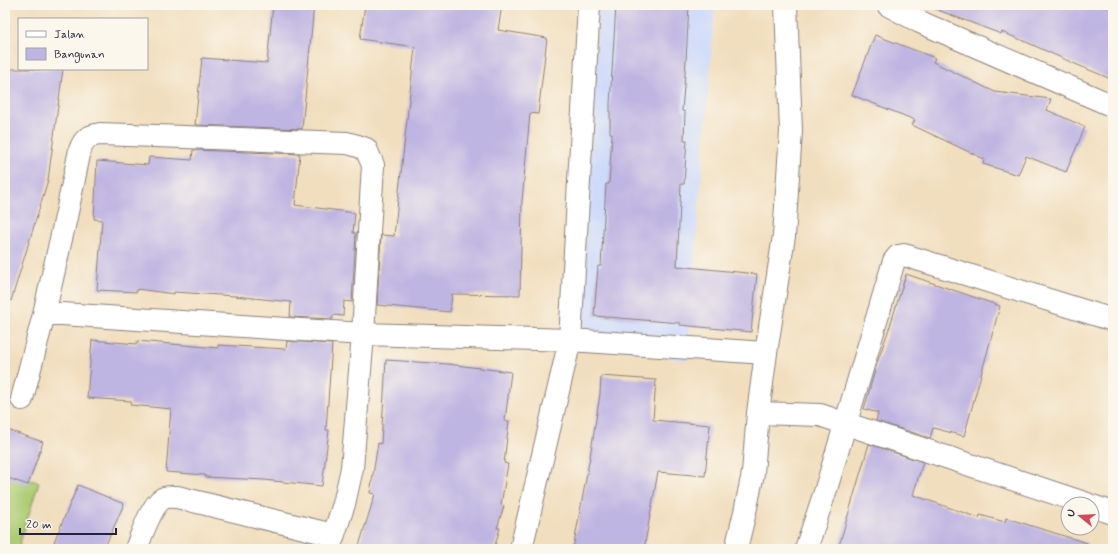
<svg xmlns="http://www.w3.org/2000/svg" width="1118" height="554" viewBox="0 0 1118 554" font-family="Mynerve,sans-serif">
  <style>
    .built { fill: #cedafa }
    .green { fill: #adcc73; stroke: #687757 }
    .building { fill: #bfb5e2 }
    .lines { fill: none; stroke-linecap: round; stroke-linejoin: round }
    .minor-casing { stroke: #8a807c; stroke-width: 24 }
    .minor { stroke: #fff; stroke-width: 22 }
  </style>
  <rect width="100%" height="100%" fill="#fbf7ec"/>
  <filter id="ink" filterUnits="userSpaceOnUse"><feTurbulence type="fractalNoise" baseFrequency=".025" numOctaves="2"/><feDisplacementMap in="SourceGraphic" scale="8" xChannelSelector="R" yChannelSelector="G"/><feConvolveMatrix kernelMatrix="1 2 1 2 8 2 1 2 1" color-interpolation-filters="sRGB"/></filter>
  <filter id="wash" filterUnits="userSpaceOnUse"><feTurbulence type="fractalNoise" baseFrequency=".012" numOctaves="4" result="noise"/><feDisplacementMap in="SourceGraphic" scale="16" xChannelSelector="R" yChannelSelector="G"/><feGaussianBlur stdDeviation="0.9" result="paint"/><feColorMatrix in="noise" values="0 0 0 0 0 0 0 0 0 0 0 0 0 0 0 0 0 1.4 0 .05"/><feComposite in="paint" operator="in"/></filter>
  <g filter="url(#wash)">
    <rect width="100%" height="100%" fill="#f1debe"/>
    <path class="built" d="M599,5H715L687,361L579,341Z"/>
    <path class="green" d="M5,476L39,482L18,549H5Z"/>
    <g id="blocks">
      <path class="building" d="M273,5H314L302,129L195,125L202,58L267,63Z
        M365,5H502L498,30L547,38L538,114L530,113L522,201L520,295L452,294L450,312L377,305L381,235L394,236L415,47L360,39Z
        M616,5H689L686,61L682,111L685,112L684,140H687L684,184H681L677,266L757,274L751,332L680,325V323L594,316L598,266H601L606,184H609L612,133H610V104Z
        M931,5H1103L1113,9V80L1073,63L1026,42L1002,32L1001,34L930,7Z
        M875,35L935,58L933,62L995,92L1051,99L1047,110L1085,127L1066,172L1026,156L1018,175L983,164L984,159L912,125L915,120L852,95Z
        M5,69H63L48,180L11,301L5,300Z
        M193,150L300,154L295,205L355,213L353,233H356L352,302L344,301L343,316L333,315V319L290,317L291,302L235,296L174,292V294L137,289V292L97,290L102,220L94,219L97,161L148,165L149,157L192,160Z
        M906,274L1000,306L964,436L933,428L930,438L876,421L878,413L864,409L877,363L890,326Z
        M92,340L137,344V341L218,348V345L286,349L287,341L332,344L326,430H329L322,486L264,480L205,477V475L166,472L171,409L130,405L131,401L87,398Z
        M386,360L448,364L511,372L505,421H509L504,463L508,464L501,505L504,506L497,528H500L494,549H358L375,494L370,493L378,443L381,444Z
        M601,376L656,380L653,420L710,425L705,476L658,472L644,549H573L590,457L600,394Z
        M5,429L43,442L28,485L5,477Z
        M869,444L923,462L913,495L979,518L980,515L1005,522L1006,518L1087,543L1086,549H838Z
        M78,485L124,504L104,549H69L54,542Z"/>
    </g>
  </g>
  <g filter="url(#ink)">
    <use href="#blocks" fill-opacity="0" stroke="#8a807c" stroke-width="1"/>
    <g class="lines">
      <defs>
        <path id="minor" d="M888,5L920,22L1113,106
          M44,314L66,217L80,150C84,139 88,136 100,134L347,143L358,146L366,149L373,165L363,334L352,468L344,504L329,549
          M22,399L44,314H62L363,334L570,340L766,353
          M758,413L820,415L1087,504
          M1092,506L1113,513
          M136,549C141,537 151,506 162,499C166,496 172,497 177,497L333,535
          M521,549L570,340L589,5
          M736,549L745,512L753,473L758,413L766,353L784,236L791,131L786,5
          M806,549L826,489L894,261L898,256L904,255L1113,320"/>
      </defs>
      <use href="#minor" class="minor-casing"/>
      <use href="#minor" class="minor"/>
    </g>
  </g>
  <rect width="1118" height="554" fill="none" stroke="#fbf7ec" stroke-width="20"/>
  <rect x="18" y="18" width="130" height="52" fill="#fbf7ec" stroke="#a4a2a5"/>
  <rect x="26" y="31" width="20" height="6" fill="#ffffff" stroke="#a4a2a5"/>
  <text x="54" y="38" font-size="12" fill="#22223b">Jalan</text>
  <rect x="26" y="48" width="20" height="12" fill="#bfb5e2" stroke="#a4a2a5"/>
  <text x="54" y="58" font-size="12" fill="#22223b">Bangunan</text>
  <g transform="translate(1080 516) rotate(288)"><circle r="19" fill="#fbf7ec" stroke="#a4a2a5"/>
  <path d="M0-3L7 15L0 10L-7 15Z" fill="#d1495b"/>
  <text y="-6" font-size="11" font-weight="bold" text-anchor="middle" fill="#22223b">U</text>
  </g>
  <path d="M20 528v6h96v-6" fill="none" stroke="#22223b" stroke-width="2"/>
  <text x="26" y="528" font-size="12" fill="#22223b" stroke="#fbf7ec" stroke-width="3" paint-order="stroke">20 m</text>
</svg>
